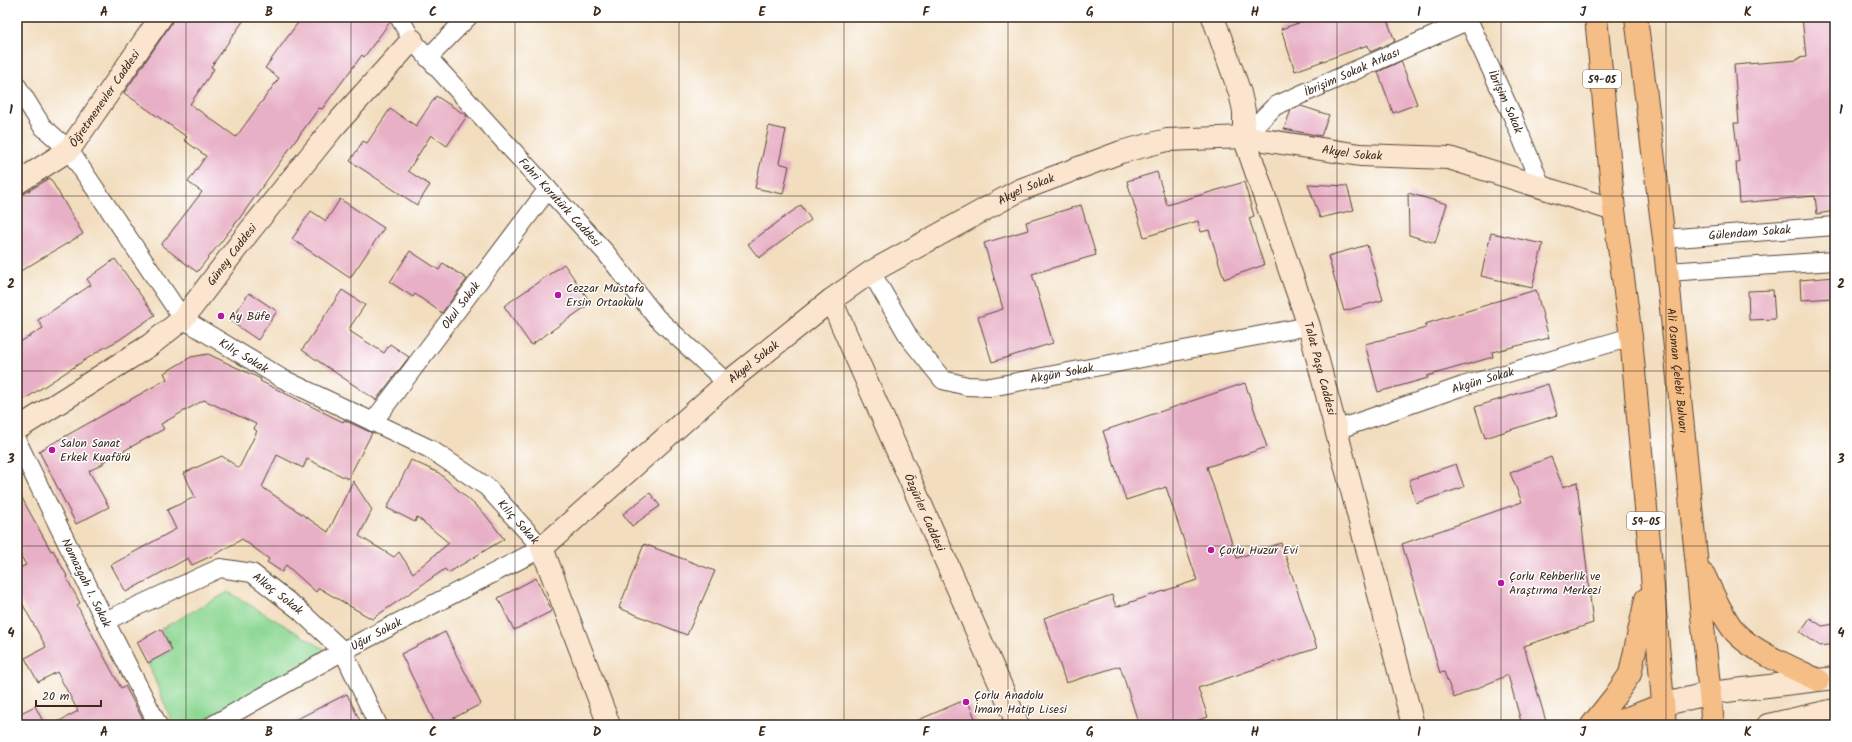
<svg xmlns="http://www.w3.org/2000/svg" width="1852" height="742" viewBox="0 0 1852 742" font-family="Kalam,sans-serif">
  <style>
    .green { fill: #8ed894; stroke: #648159 }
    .building { fill: #e8b0c6 }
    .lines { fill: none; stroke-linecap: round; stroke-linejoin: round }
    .street-casing { stroke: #564536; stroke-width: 20 }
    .secondary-casing { stroke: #564536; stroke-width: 24 }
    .primary-casing { stroke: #564536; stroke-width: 24 }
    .street { stroke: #fff; stroke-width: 18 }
    .secondary { stroke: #fbe5cf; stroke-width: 22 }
    .primary { stroke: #f6be87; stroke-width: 22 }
    .grid { fill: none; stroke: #3b2a1e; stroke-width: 1; stroke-opacity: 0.55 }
    .poi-dot { fill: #b5179e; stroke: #fff; stroke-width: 1.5 }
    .labels { text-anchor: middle; stroke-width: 3; stroke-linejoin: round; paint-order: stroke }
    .shield { fill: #fff; stroke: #766a62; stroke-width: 1 }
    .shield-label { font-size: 11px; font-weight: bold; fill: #3b2a1e }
    .street-label { font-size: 12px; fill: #3b2a1e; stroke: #fff }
    .poi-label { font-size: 12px; fill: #3b2a1e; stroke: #fff; text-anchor: start }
    .neatline { fill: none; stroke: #3b2a1e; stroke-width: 1.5 }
    .grid-label { font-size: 13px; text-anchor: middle; font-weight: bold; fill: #3b2a1e }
  </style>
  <rect width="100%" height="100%" fill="#fff"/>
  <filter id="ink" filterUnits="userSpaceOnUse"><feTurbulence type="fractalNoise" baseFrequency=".025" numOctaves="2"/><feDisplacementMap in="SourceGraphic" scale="8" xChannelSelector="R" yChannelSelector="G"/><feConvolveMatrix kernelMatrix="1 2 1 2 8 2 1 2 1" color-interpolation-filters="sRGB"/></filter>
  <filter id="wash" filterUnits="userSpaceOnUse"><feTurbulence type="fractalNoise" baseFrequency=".012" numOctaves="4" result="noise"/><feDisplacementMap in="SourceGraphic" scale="16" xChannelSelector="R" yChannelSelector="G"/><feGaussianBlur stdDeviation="0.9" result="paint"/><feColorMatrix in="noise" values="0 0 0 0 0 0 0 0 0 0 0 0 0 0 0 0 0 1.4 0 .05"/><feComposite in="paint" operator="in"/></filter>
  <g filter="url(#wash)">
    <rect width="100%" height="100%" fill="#f2ddbe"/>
    <path class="green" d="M228,592L326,650L196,725H173L148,663L172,650L161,629Z"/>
    <g id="blocks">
      <path class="building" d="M173,17H246L211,67L214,69L190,104L236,137L279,78L265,68L302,17H389L390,22L364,57L362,55L322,109L319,108L239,219L197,272L161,245L202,192L188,182L206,156L184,140L187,137L124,93L171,24Z
        M1316,17H1386L1395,41L1370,52L1368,45L1295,71L1281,29Z
        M1802,17H1835V211L1817,214L1815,196L1739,203L1736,162H1739L1734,123H1739L1734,65L1798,60V58L1806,57Z
        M1401,61L1417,104L1393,113L1378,72Z
        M436,96L467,116L447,146L431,135L408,171L430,185L417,205L350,161L363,141L367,143L390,109L416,126Z
        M1301,106L1329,115L1321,136L1284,129L1291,110Z
        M769,126L786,130L779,163L789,166L783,194L755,188Z
        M1157,172L1167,205L1244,182L1254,216L1249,218L1264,265L1224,279L1209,230L1201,232L1198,221L1144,237L1127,181Z
        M50,178L83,234L17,273V198Z
        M1308,184L1347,186L1354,210L1320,218Z
        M1408,193L1447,204L1435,243L1409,235Z
        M340,199L384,228L350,278L292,239L311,211L326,221Z
        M801,205L811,220L759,258L748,244Z
        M1081,205L1096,255L1032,274L1053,343L992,362L978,317L1003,309L984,243L1028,230L1026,222Z
        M1491,233L1543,244L1532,288L1481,276Z
        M1367,245L1383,300L1344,311L1328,256Z
        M410,251L439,270L443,263L467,279L442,313L415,294L413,297L390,282Z
        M115,259L155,315L119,340L102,349L17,404V344L43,328L38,320L91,285L87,279Z
        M564,264L591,303L531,345L504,306Z
        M1835,277V298L1801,300L1800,280Z
        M342,290L365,305L348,330L384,353L390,344L409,357L376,400L302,350Z
        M1536,290L1549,338L1492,352L1493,357L1427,376L1428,378L1378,392L1365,344L1426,328L1425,324L1490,304V303Z
        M1773,290L1775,319L1749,320L1748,291Z
        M249,293L277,311L258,340L230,321Z
        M208,354L261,379L260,381L343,422L344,420L372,433L348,479L307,459L303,468L277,455L262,487L328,532L353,481L372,510L359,536L394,557L399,552L413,573L449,543L417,517L415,522L387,508L411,460L439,473L484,513L504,539L448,573L445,569L372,619L319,588L316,592L286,565L282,572L267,562L269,559L242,539L220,552L192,565L188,558L126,592L111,565L176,529L167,510L195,497L184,473L222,456L239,468L257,431L254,429L256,424L204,400L161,424L164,429L103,462V464L89,471L109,507L76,524L39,451L167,379L164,373L191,357Z
        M1245,383L1267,447L1207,467L1237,558L1281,543L1317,648L1198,688L1208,717L1183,725H1139L1120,666L1066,683L1044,618L1112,595L1116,607L1197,580L1166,487L1126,500L1103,431Z
        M1548,384L1557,415L1485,438L1475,407Z
        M1551,457L1563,487L1577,482L1593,623L1524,646L1547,725H1522L1508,675L1454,698L1444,672L1440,673L1402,544L1522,502L1510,473Z
        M1456,464L1464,487L1416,503L1409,480Z
        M17,489L51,551L53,550L67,576L66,577L80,603L77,605L100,649L121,688L125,686L146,725H52L78,711L57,672L38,682L25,658L46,647L17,594V569L26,565L17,549Z
        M650,493L660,506L632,526L623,514Z
        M644,544L715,571L687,635L619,608Z
        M536,578L552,611L514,630L498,598Z
        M1810,618L1822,626L1835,624V644L1820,646L1800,632Z
        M161,629L172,650L148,663L137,642Z
        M445,632L481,704L440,725H436L401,654Z
        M347,694L362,725H285Z
        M967,699L978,725H907Z
        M35,706L45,725H17V715Z"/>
    </g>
  </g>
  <g filter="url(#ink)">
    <use href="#blocks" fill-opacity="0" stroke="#564536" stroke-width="1"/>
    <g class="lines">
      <defs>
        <g id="street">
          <path id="s1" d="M399,17L412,40L606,253L656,317L727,383"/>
          <path id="s2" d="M1467,17L1513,117L1541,186"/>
          <path d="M428,58L468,17"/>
          <path id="s3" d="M17,86L42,126L69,150L183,319L281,378L430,449L487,487L542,548L343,651L213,725"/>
          <path id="s4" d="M1244,137L1275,106L1469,20"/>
          <path id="s5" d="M1664,239L1835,226"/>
          <path id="s6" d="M871,272L910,339L943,380L967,386L991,387L1309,326"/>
          <path d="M1667,272L1835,261"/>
          <path id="s7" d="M373,422L548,189"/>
          <path id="s8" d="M1336,430L1463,386L1631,337"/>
          <path id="s9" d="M17,441L105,621L158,725"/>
          <path id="s10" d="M105,621L220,568L252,573L298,609L343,651L378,725"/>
        </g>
        <g id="secondary">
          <path id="s11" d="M1213,17L1240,93L1244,111V137L1309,326L1413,725"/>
          <path id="s12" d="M17,183L69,150L161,17"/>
          <path id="s13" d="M831,300L1018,725"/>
          <path id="s14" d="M17,429L150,345L183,319L248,233L332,129L412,40"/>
          <path d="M1662,705L1710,693L1835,678"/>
          <path id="s15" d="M609,725L542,548L727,383L831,300L871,272L1020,190L1121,152L1167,140L1244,137L1360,155L1449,158L1614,210"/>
          <path d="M1768,725L1835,710"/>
        </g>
        <g id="primary">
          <path d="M1596,17L1614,210L1631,337L1665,725"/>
          <path id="s16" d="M1636,17L1664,239L1713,725"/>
          <path d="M1704,575C1713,594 1722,616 1735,632C1752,651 1795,669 1818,680"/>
          <path d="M1592,725L1615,696L1630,674L1646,599"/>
          <path d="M1609,725L1662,705"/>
        </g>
      </defs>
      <use href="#street" class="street-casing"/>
      <use href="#secondary" class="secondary-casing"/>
      <use href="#primary" class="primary-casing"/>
      <use href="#street" class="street"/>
      <use href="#secondary" class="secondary"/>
      <use href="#primary" class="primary"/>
    </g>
  </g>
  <path class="grid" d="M186,17V725M351,17V725M515,17V725M679,17V725M844,17V725M1008,17V725M1173,17V725M1337,17V725M1501,17V725M1666,17V725M17,196H1835M17,371H1835M17,546H1835"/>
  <g class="poi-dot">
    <circle cx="558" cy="295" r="4"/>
    <circle cx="221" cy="316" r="4"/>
    <circle cx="52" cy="450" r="4"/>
    <circle cx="1211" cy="550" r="4"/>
    <circle cx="1501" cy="583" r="4"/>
    <circle cx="966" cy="702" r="4"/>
  </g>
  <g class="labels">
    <g class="shield">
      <rect x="1583" y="70" width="38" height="18" rx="3"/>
      <rect x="1627" y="512" width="38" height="18" rx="3"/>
    </g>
    <g class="shield-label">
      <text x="1602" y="83">59-05</text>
      <text x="1646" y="525">59-05</text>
    </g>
    <g class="street-label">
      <text dy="4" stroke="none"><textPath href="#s4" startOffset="128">İbrişim Sokak Arkası</textPath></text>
      <text dy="4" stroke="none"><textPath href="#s12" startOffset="124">Öğretmenevler Caddesi</textPath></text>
      <text dy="4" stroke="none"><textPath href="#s2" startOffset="93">İbrişim Sokak</textPath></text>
      <text dy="4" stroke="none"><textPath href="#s15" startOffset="1131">Akyel Sokak</textPath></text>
      <text dy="4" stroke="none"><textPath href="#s15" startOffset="795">Akyel Sokak</textPath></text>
      <text dy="4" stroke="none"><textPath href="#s1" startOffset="246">Fahri Korutürk Caddesi</textPath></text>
      <text dy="4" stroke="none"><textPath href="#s5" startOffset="86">Gülendam Sokak</textPath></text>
      <text dy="4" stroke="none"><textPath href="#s14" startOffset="280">Güney Caddesi</textPath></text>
      <text dy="4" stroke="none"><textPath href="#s7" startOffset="146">Okul Sokak</textPath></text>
      <text dy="4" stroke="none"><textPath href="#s3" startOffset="358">Kılıç Sokak</textPath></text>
      <text dy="4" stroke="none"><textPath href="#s15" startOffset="471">Akyel Sokak</textPath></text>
      <text dy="4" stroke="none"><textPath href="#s11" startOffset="369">Talat Paşa Caddesi</textPath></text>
      <text dy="4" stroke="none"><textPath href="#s16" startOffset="356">Ali Osman Çelebi Bulvarı</textPath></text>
      <text dy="4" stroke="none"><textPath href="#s6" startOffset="251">Akgün Sokak</textPath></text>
      <text dy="4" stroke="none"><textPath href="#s8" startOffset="155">Akgün Sokak</textPath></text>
      <text dy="4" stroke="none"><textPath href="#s13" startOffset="232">Özgürler Caddesi</textPath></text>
      <text dy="4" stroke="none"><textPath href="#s3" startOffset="682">Kılıç Sokak</textPath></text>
      <text dy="4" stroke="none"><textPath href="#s9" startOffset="158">Namazgah 1. Sokak</textPath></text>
      <text dy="4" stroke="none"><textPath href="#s10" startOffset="192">Alkoç Sokak</textPath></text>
      <text transform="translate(376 634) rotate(-28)" y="4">Uğur Sokak</text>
    </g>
    <g class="poi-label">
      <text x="566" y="292">Cezzar Mustafa<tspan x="566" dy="14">Ersin Ortaokulu</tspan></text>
      <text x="229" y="320">Ay Büfe</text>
      <text x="60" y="447">Salon Sanat<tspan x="60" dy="14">Erkek Kuaförü</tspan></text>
      <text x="1219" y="554">Çorlu Huzur Evi</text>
      <text x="1509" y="580">Çorlu Rehberlik ve<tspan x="1509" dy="14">Araştırma Merkezi</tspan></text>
      <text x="974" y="699">Çorlu Anadolu<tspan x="974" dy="14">İmam Hatip Lisesi</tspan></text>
    </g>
  </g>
  <rect width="1852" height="742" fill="none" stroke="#fff" stroke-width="44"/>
  <path d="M36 700v6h65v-6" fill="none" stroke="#3b2a1e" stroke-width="2"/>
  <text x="42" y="700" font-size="12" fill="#3b2a1e" stroke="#ffffff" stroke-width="3" paint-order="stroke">20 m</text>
  <rect x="22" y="22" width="1808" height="698" class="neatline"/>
  <g class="grid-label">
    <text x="104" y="16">A</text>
    <text x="269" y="16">B</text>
    <text x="433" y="16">C</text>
    <text x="597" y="16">D</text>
    <text x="762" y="16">E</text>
    <text x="926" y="16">F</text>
    <text x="1090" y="16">G</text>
    <text x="1255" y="16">H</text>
    <text x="1419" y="16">I</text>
    <text x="1583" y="16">J</text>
    <text x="1748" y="16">K</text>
    <text x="11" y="114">1</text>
    <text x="1841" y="114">1</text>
    <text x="11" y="288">2</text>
    <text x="1841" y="288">2</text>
    <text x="11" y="463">3</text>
    <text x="1841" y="463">3</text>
    <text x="11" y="637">4</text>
    <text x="1841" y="637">4</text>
    <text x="104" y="736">A</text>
    <text x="269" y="736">B</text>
    <text x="433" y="736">C</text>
    <text x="597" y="736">D</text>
    <text x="762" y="736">E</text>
    <text x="926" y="736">F</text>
    <text x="1090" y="736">G</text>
    <text x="1255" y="736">H</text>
    <text x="1419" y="736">I</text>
    <text x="1583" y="736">J</text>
    <text x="1748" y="736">K</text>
  </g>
</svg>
